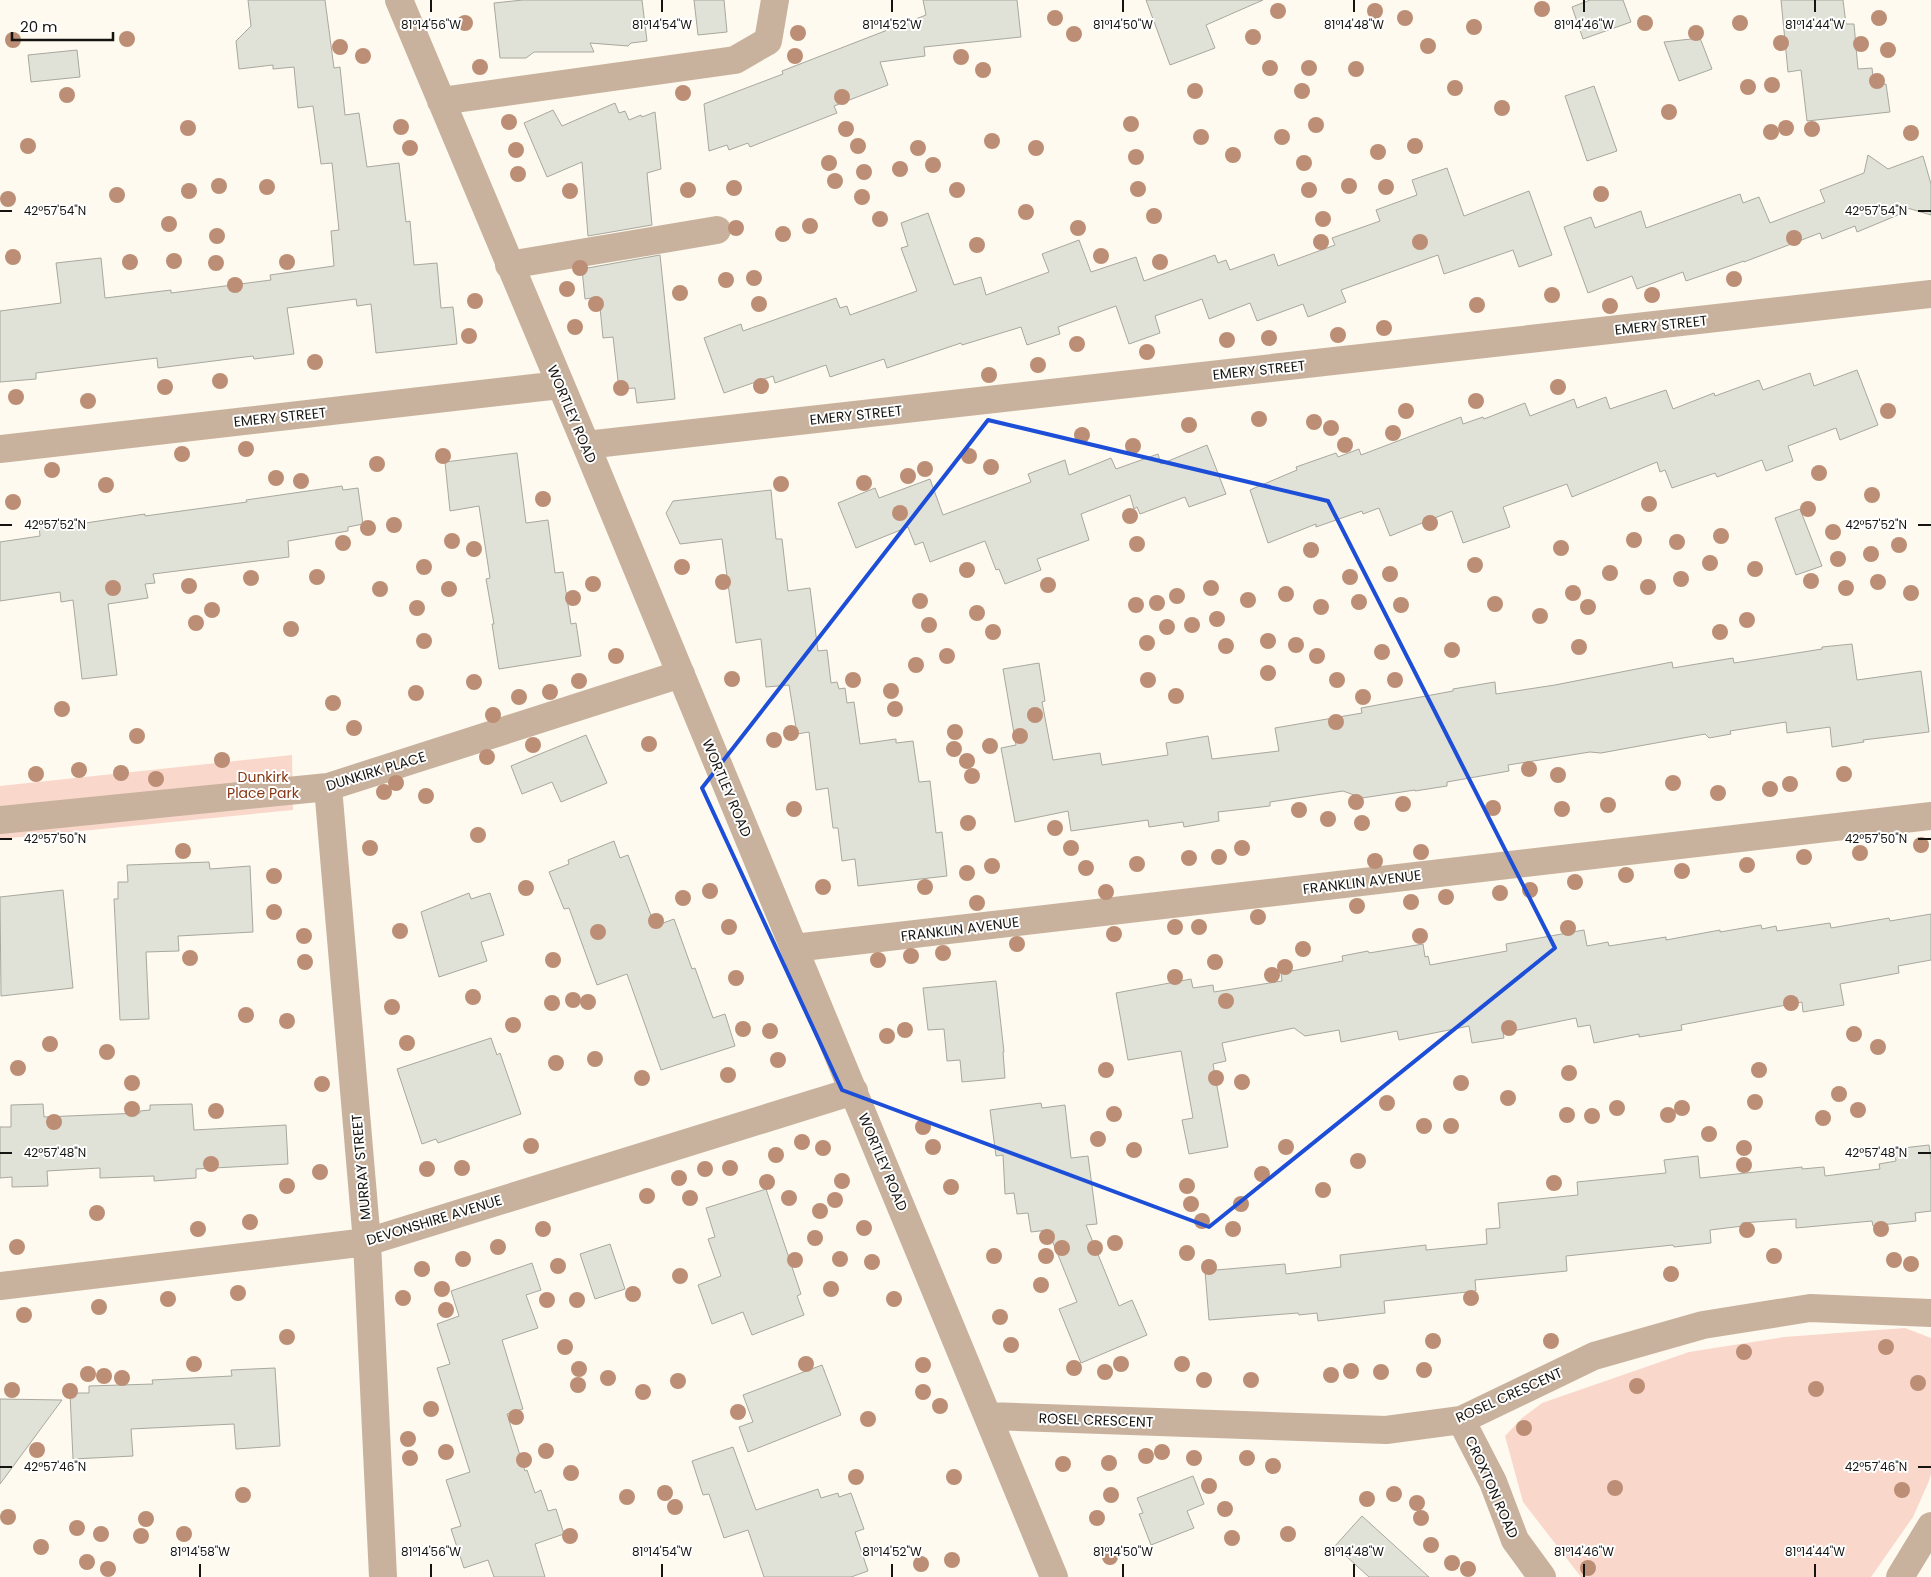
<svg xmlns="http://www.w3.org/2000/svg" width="1931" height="1577" viewBox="0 0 1931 1577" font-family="Poppins,sans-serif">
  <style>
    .green { fill: #f9d8cb }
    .building { fill: #e0e1d7; stroke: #a8a89e }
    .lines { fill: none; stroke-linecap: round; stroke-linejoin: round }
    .minor { stroke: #c9b29d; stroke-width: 28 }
    .tree { fill: #bc8e75 }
    .marked { fill: none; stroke: #1d4ed8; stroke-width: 4; stroke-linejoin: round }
    .ticks { fill: none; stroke: #151410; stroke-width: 2 }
    .labels { text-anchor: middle; stroke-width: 4; stroke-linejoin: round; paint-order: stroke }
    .street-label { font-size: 14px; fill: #151410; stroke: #fff }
    .park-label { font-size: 14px; fill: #863612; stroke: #fff }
    .ticks-label { font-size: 12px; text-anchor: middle; fill: #151410; stroke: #fff; stroke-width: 4; stroke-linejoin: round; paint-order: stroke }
  </style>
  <rect width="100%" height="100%" fill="#fefaef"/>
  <path class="green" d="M292,755L293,810L0,839V786Z
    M1905,1328L1931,1338V1474L1929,1481L1913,1517L1871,1577H1581L1523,1502L1505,1436L1522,1418L1542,1403L1689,1352L1784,1337Z"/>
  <path class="building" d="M248,0H325L334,68L340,67L345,115L359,113L367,167L399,163L406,222L410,221L414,265L437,263L441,308L453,307L457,344L376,353L371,304L357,306L356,299L287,308L294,354L254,359L253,356L158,368L157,358L36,373V379L0,382V311L61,303L56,263L101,258L105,298L171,290V293L271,280L270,275L334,266L331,231L339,230L332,163L321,164L313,106L298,108L294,67L273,69V65L239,69L236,41L251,26Z
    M523,0H642L647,41L631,43L628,46L590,43L594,52H534L526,58H500L494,3Z
    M694,0H724L727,32L698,35Z
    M923,0H1017L1021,37L924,47L925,56L880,62L888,85L834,106L837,113L750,147L748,143L729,150L727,145L709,151L704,104L783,74L782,71L926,15Z
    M1146,0H1263L1206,25L1215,48L1170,65Z
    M1590,0H1623L1631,22L1583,39L1572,7Z
    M1781,0H1843L1846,24H1854L1858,69L1872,68L1874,86L1886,84L1890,112L1807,121L1801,70L1788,72Z
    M1700,38L1712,69L1679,81L1664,42Z
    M77,50L80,77L31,82L28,55Z
    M1594,86L1617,151L1587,161L1565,96Z
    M615,103L619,113L625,111L629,120L641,115L642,117L655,112L661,169L647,173L652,225L588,236L582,162L547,177L524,123L553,110L562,126Z
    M1868,155L1888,169L1923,156L1931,184V215L1904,207L1898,215L1857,232L1855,226L1822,239L1820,233L1744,262V261L1686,281L1683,272L1637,289L1632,276L1588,293L1564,227L1591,217L1595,228L1641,211L1646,228L1740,194L1743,203L1759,197L1770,223L1825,202L1820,190L1864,173Z
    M1447,168L1464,216L1529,191L1552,255L1519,267L1513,250L1444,274L1438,255L1341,290L1346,302L1308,317L1303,304L1257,321L1250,303L1209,319L1202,299L1155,316L1160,333L1129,344L1116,306L1058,327L1060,334L1027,345L1021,327L962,345L961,343L887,368L884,359L830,377L826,365L775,383L773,376L724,393L704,338L741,324L743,331L836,298L840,308L847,306L850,315L917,291L901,248L908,246L901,223L928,213L954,285L981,277L986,295L1049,272L1042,254L1079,240L1091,272L1136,257L1144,281L1215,255L1218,263L1226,260L1230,270L1274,254L1278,266L1335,245L1332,238L1380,221L1376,210L1417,195L1412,180Z
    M660,255L675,399L637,403L635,388L619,389L613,337L603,338L599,297L585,299L582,269Z
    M1857,370L1878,425L1840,440L1836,428L1788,446L1793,461L1766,471L1762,460L1717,477L1715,473L1672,488L1665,470L1660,472L1657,462L1572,497L1567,484L1503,507L1510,527L1463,543L1452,511L1390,536L1379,508L1363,514L1362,511L1316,527V524L1268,543L1250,490L1297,470L1296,467L1336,453L1338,457L1359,449L1361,455L1461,417L1463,424L1483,417L1484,419L1525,403L1530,416L1574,399L1577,408L1606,397L1610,409L1666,390L1673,409L1714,393L1715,396L1759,380L1763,390L1810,373L1814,386Z
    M1207,445L1226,494L1189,507L1185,497L1140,514L1137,507L1134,509L1130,495L1081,514L1089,540L1037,559L1041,570L1005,584L999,569L996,570L985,541L930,562L923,542L915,545L908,527L856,548L838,503L875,488L879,498L930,479L943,515L1031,482L1028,474L1065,460L1069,475L1111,458L1116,469L1158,454L1161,464Z
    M517,453L526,523L548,520L555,573L563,572L571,624L576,623L581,656L499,669L492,624H494L486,579L490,578L479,506L450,511L445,462Z
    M342,486L343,490L358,488L363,524L348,527V531L288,541L289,557L153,574L155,583L145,584L148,598L108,604L117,675L82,679L73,600L61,602L60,592L0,601V542L40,536L39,526L79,521V524L145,514V516L247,502L246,500Z
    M771,490L776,539H782L788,591L810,588L818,651L827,650L831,683L837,682L839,689L845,688L847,703L854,702L860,744L896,739V743L913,741L919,782L930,781L936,833L942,832L947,876L858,886L855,859L842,861L838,828H833L828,788L816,790L809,732L797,734L789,685L766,687L761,639L736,643L722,539L680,544L666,513L673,501Z
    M1800,509L1822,566L1796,575L1775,518Z
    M1852,644L1857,680L1921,671L1929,732L1863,740L1864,742L1832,747L1830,727L1787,733L1786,722L1730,731L1731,734L1709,738L1705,734L1601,753L1590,752L1508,765L1509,771L1447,782V786L1415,791V790L1362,798L1343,791L1270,802V806L1218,812L1219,821L1184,827L1183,822L1149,827L1148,820L1071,831L1068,811L1015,822L1001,748L1016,745L1003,669L1039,663L1045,701L1042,702L1053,760L1100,753L1102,765L1168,755L1166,743L1208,736L1212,759L1279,751L1275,728L1362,713L1361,708L1453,691V689L1495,682L1496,694L1555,685L1672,662L1673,668L1733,658L1734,663L1822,649V647Z
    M586,735L607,783L561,802L552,782L522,794L511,766Z
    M614,841L620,858L628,855L655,926L674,919L692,969L695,968L713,1018L725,1014L735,1046L661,1070L627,974L597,985L569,908L564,909L549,872L569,864L568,860Z
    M209,862L210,869L250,866L253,932L178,936L179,951L146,952L149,1019L120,1020L114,899H118V882H128L127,865Z
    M63,890L73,988L1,996L0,897Z
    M469,893L471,899L490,893L504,935L481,942L487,961L439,977L421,912Z
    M1931,914V960L1898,966L1899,973L1840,984L1844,1005L1803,1012L1802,1002L1681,1025L1682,1030L1639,1037V1034L1594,1043L1590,1025L1578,1027L1576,1018L1503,1033L1504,1038L1472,1043L1469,1026L1399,1040L1397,1031L1341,1042L1339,1030L1305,1036L1294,1028L1222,1043L1226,1061L1213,1064L1228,1147L1189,1154L1182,1120L1193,1118L1181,1051L1128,1060L1116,993L1191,979L1193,988L1213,985L1214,992L1282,981L1281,973L1343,961L1342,956L1368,951L1369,953L1423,944L1425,957L1428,956L1430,965L1507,951L1506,944L1584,930L1587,946L1608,942L1609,946L1666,937V940L1720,930V932L1761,925L1762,929L1776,926L1777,931L1830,923L1831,928L1889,918L1890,921Z
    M996,981L1004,1052H1003L1005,1078L962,1082L960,1060L947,1061L944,1029L928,1030L923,988Z
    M491,1038L497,1055L500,1053L521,1114L438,1143L436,1139L422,1144L397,1069Z
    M1041,1103L1042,1108L1065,1105L1071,1158L1088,1156L1097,1224L1086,1225L1119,1306L1132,1300L1147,1335L1081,1363L1059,1309L1077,1302L1048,1230L1031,1232L1028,1213L1017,1214L1014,1193L1005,1194L1003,1155L996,1156L990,1110Z
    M43,1104L44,1117L140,1113V1111L150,1110V1105L192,1104L194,1130L286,1125L288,1164L196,1169V1178L154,1181V1176L100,1178V1168L47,1171L48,1186L12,1187V1177L0,1178V1127H11V1105Z
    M1929,1145L1931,1161V1211L1915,1213L1916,1221L1873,1226L1872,1221L1796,1228V1219L1742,1223L1743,1226L1710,1230L1711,1243L1674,1247L1673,1245L1566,1256L1567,1271L1475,1280L1476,1291L1384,1301L1385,1313L1318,1321L1317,1313L1299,1315L1298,1313L1209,1320L1205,1271L1285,1264L1286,1274L1341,1267L1340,1255L1426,1245V1250L1487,1244L1486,1229L1500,1228L1498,1203L1578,1195L1577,1182L1666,1173L1664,1160L1698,1156L1700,1178L1802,1167V1169L1824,1167L1825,1176L1880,1169L1879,1164L1896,1161L1894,1149Z
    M766,1189L801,1294L797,1296L804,1315L752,1335L743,1312L712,1324L698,1285L721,1276L708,1239L715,1237L706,1208Z
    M610,1244L625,1289L595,1299L580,1254Z
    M532,1263L541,1290L526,1295L538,1328L502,1340L523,1409L507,1414L525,1471L527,1470L535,1493L541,1490L548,1511L556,1509L564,1534L535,1544L545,1577H494L488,1560L464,1568L451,1529L461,1526L446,1480L470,1472L437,1368L450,1364L437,1324L459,1316L451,1291Z
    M822,1365L841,1415L748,1452L739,1427L753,1422L743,1395Z
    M275,1368L280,1446L236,1449L234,1424L131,1429L133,1456L73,1459L70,1393H89V1386L153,1384L152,1380L232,1376L231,1370Z
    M0,1399L62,1400L0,1484Z
    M733,1447L756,1510L818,1489L821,1498L838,1493L839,1497L851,1493L864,1529L855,1532L868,1571L851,1577H764L748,1530L724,1538L709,1494L703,1495L692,1461Z
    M1193,1476L1204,1504L1187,1511L1194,1528L1151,1545L1139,1514L1143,1513L1137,1498Z
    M1362,1516L1429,1577H1369L1335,1546Z"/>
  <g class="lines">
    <path class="minor" d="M399,0L586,445L1054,1577
      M441,101L735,60L768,41L775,0
      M509,265L717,230
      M586,445L1931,294
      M0,449L560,385
      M328,787L367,1242L383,1577
      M0,820L328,787L681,674
      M794,948L1931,816
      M0,1286L367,1242L854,1091
      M989,1416L1386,1430L1461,1420L1594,1356L1703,1325L1810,1308L1931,1313
      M1461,1420L1493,1482L1515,1540L1542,1577
      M1900,1577L1931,1526"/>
  </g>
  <g class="tree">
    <circle cx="1542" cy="9" r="8"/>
    <circle cx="1278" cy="11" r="8"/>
    <circle cx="1375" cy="11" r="8"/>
    <circle cx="1055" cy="18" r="8"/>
    <circle cx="1405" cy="18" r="8"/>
    <circle cx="1879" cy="18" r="8"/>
    <circle cx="465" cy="23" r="8"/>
    <circle cx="1645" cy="23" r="8"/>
    <circle cx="1740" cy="23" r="8"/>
    <circle cx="1474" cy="27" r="8"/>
    <circle cx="798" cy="33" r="8"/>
    <circle cx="1696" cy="33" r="8"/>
    <circle cx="1074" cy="34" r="8"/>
    <circle cx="1253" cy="37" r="8"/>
    <circle cx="127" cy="39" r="8"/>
    <circle cx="13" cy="40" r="8"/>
    <circle cx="1781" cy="43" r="8"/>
    <circle cx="1861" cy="44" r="8"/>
    <circle cx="1428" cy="46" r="8"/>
    <circle cx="340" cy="47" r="8"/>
    <circle cx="1888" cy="50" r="8"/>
    <circle cx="363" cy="56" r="8"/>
    <circle cx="795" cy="56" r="8"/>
    <circle cx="961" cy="57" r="8"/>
    <circle cx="480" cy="67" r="8"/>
    <circle cx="1270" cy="68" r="8"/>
    <circle cx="1309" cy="68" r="8"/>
    <circle cx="1356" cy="69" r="8"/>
    <circle cx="983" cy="70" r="8"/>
    <circle cx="1877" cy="81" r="8"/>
    <circle cx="1772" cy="85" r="8"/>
    <circle cx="1748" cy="87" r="8"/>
    <circle cx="1455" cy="88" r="8"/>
    <circle cx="1195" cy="91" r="8"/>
    <circle cx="1302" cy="91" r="8"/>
    <circle cx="683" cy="93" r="8"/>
    <circle cx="67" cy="95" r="8"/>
    <circle cx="842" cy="97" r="8"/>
    <circle cx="1502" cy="108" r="8"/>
    <circle cx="1669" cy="112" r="8"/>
    <circle cx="509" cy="122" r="8"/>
    <circle cx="1131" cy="124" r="8"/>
    <circle cx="1316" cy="125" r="8"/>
    <circle cx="401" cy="127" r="8"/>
    <circle cx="188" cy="128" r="8"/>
    <circle cx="1786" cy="128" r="8"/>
    <circle cx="846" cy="129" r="8"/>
    <circle cx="1812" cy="129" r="8"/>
    <circle cx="1771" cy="132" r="8"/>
    <circle cx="1911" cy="133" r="8"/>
    <circle cx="1201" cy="137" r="8"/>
    <circle cx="1282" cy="137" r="8"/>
    <circle cx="992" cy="141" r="8"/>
    <circle cx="28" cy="146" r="8"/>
    <circle cx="858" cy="146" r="8"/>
    <circle cx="1415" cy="146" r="8"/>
    <circle cx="410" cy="148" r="8"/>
    <circle cx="918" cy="148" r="8"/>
    <circle cx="1036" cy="148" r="8"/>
    <circle cx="516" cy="150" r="8"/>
    <circle cx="1378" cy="152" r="8"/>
    <circle cx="1233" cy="155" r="8"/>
    <circle cx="1136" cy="157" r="8"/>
    <circle cx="829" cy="163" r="8"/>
    <circle cx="1304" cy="163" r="8"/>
    <circle cx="933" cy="165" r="8"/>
    <circle cx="900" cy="169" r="8"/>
    <circle cx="864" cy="172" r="8"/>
    <circle cx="518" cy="174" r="8"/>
    <circle cx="835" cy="181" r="8"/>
    <circle cx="219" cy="186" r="8"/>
    <circle cx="1349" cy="186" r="8"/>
    <circle cx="267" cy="187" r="8"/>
    <circle cx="1386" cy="187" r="8"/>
    <circle cx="734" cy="188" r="8"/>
    <circle cx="1138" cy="189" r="8"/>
    <circle cx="688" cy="190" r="8"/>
    <circle cx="957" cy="190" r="8"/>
    <circle cx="1309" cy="190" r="8"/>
    <circle cx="189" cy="191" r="8"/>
    <circle cx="570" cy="191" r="8"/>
    <circle cx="1601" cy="194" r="8"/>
    <circle cx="117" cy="195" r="8"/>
    <circle cx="862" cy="197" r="8"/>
    <circle cx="8" cy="199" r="8"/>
    <circle cx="1026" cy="212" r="8"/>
    <circle cx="1154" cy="216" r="8"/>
    <circle cx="880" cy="219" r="8"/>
    <circle cx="1323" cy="219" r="8"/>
    <circle cx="169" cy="224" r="8"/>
    <circle cx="810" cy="226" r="8"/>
    <circle cx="736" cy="228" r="8"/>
    <circle cx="1078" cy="228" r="8"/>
    <circle cx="783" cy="234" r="8"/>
    <circle cx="217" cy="236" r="8"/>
    <circle cx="1794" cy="238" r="8"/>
    <circle cx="1321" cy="242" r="8"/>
    <circle cx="1420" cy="242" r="8"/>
    <circle cx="977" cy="245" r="8"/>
    <circle cx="1101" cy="256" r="8"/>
    <circle cx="13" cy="257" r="8"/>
    <circle cx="174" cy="261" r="8"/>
    <circle cx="130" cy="262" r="8"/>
    <circle cx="287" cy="262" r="8"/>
    <circle cx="1160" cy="262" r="8"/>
    <circle cx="216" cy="263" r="8"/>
    <circle cx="580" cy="268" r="8"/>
    <circle cx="754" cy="278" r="8"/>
    <circle cx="1734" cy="279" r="8"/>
    <circle cx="726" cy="280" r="8"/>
    <circle cx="235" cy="285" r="8"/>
    <circle cx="567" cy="289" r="8"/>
    <circle cx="680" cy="293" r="8"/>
    <circle cx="1552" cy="295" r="8"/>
    <circle cx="1652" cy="295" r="8"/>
    <circle cx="475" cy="301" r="8"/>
    <circle cx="596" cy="304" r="8"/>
    <circle cx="759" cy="304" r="8"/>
    <circle cx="1477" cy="305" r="8"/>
    <circle cx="1610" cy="306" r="8"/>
    <circle cx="575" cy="327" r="8"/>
    <circle cx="1384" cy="328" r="8"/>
    <circle cx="1338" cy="335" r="8"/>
    <circle cx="469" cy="336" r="8"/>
    <circle cx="1269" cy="338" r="8"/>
    <circle cx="1227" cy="340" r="8"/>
    <circle cx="1077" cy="344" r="8"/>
    <circle cx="1147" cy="352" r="8"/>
    <circle cx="315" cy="362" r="8"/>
    <circle cx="1038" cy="365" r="8"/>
    <circle cx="989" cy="375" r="8"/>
    <circle cx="220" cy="381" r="8"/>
    <circle cx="761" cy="386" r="8"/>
    <circle cx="165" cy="387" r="8"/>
    <circle cx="1558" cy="387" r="8"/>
    <circle cx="621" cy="388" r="8"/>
    <circle cx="16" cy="397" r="8"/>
    <circle cx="88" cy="401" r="8"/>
    <circle cx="1476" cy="401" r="8"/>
    <circle cx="1406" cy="411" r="8"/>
    <circle cx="1888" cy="411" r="8"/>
    <circle cx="1259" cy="419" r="8"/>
    <circle cx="1314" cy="422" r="8"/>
    <circle cx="1189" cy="425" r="8"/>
    <circle cx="1331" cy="428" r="8"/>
    <circle cx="1393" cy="433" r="8"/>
    <circle cx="1082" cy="435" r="8"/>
    <circle cx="1345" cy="445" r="8"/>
    <circle cx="1133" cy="446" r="8"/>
    <circle cx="246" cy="449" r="8"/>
    <circle cx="182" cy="454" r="8"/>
    <circle cx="443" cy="456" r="8"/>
    <circle cx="969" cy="456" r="8"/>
    <circle cx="377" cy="464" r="8"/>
    <circle cx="991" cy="467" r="8"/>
    <circle cx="925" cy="469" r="8"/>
    <circle cx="52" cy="470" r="8"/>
    <circle cx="1819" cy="473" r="8"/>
    <circle cx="908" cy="476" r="8"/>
    <circle cx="276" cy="478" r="8"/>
    <circle cx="301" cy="481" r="8"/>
    <circle cx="864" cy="483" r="8"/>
    <circle cx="781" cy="484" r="8"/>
    <circle cx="106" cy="485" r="8"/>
    <circle cx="1872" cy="495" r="8"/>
    <circle cx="543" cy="499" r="8"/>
    <circle cx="13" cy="502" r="8"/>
    <circle cx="1649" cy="504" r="8"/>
    <circle cx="1808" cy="509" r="8"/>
    <circle cx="900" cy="513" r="8"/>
    <circle cx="1130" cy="516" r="8"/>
    <circle cx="1430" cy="523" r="8"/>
    <circle cx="394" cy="525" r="8"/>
    <circle cx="368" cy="528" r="8"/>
    <circle cx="1833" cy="532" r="8"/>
    <circle cx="1721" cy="536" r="8"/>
    <circle cx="1634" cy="540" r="8"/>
    <circle cx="452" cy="541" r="8"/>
    <circle cx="1677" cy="542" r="8"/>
    <circle cx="343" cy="543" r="8"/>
    <circle cx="1137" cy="544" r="8"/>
    <circle cx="1899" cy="545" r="8"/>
    <circle cx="1561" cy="548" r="8"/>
    <circle cx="474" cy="549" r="8"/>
    <circle cx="1311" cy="550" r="8"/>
    <circle cx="1871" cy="554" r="8"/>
    <circle cx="1838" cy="559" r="8"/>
    <circle cx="1710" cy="563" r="8"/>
    <circle cx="1475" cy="565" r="8"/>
    <circle cx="424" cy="567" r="8"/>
    <circle cx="682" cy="567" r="8"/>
    <circle cx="1755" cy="569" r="8"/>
    <circle cx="967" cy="570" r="8"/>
    <circle cx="1610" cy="573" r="8"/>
    <circle cx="1390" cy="574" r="8"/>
    <circle cx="317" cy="577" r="8"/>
    <circle cx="1350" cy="577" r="8"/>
    <circle cx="251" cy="578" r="8"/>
    <circle cx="1681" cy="579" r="8"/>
    <circle cx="1811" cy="581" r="8"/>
    <circle cx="723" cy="582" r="8"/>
    <circle cx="1878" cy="582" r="8"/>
    <circle cx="593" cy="584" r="8"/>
    <circle cx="1048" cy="585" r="8"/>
    <circle cx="189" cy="586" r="8"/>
    <circle cx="1648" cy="587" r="8"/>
    <circle cx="113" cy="588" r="8"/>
    <circle cx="1211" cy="588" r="8"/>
    <circle cx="1846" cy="588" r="8"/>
    <circle cx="380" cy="589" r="8"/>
    <circle cx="449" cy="589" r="8"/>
    <circle cx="1573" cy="593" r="8"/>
    <circle cx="1911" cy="593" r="8"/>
    <circle cx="1286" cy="594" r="8"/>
    <circle cx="1177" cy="596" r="8"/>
    <circle cx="573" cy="598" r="8"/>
    <circle cx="1248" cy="600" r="8"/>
    <circle cx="920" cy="601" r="8"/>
    <circle cx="1359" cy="602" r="8"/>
    <circle cx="1157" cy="603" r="8"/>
    <circle cx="1495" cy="604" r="8"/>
    <circle cx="1136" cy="605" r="8"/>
    <circle cx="1401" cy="605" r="8"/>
    <circle cx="1321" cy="607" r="8"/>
    <circle cx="1588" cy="607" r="8"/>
    <circle cx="417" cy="608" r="8"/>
    <circle cx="212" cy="610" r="8"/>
    <circle cx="977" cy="613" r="8"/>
    <circle cx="1540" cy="616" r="8"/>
    <circle cx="1217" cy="619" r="8"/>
    <circle cx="1747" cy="620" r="8"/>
    <circle cx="196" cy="623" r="8"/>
    <circle cx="929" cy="625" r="8"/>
    <circle cx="1192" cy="625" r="8"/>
    <circle cx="1167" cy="627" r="8"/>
    <circle cx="291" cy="629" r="8"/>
    <circle cx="993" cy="632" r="8"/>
    <circle cx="1720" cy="632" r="8"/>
    <circle cx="424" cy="641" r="8"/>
    <circle cx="1268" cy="641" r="8"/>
    <circle cx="1147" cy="643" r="8"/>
    <circle cx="1296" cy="645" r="8"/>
    <circle cx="1226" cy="646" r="8"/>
    <circle cx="1579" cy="647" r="8"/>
    <circle cx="1452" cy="650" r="8"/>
    <circle cx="1382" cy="652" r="8"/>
    <circle cx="616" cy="656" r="8"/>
    <circle cx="947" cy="656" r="8"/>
    <circle cx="1317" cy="656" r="8"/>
    <circle cx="916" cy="665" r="8"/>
    <circle cx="1268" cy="673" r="8"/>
    <circle cx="732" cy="679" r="8"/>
    <circle cx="853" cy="680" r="8"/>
    <circle cx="1148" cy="680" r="8"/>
    <circle cx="1337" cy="680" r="8"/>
    <circle cx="1395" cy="680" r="8"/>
    <circle cx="579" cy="681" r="8"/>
    <circle cx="474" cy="682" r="8"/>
    <circle cx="891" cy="691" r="8"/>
    <circle cx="550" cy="692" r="8"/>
    <circle cx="416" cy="693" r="8"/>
    <circle cx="1176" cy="696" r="8"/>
    <circle cx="519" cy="697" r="8"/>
    <circle cx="1363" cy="697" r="8"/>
    <circle cx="333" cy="703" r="8"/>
    <circle cx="62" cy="709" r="8"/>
    <circle cx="895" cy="709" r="8"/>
    <circle cx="493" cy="715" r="8"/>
    <circle cx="1035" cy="715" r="8"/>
    <circle cx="1336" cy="722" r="8"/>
    <circle cx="354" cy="728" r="8"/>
    <circle cx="955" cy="732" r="8"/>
    <circle cx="791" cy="733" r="8"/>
    <circle cx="137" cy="736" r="8"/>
    <circle cx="1020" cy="736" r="8"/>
    <circle cx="774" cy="740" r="8"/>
    <circle cx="649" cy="744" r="8"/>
    <circle cx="533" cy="745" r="8"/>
    <circle cx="990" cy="746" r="8"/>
    <circle cx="954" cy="749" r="8"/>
    <circle cx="487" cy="757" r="8"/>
    <circle cx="222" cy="760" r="8"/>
    <circle cx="967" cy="761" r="8"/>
    <circle cx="1529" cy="769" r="8"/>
    <circle cx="79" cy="770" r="8"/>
    <circle cx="121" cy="773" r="8"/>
    <circle cx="36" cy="774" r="8"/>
    <circle cx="1844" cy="774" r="8"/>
    <circle cx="1558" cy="775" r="8"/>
    <circle cx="972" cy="776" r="8"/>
    <circle cx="156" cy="779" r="8"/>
    <circle cx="396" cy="783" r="8"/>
    <circle cx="1673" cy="783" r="8"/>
    <circle cx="1790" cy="784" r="8"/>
    <circle cx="1770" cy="789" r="8"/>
    <circle cx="384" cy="792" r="8"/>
    <circle cx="1718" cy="793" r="8"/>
    <circle cx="426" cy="796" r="8"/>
    <circle cx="1356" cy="802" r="8"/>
    <circle cx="1403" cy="804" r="8"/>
    <circle cx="1608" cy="805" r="8"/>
    <circle cx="1493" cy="808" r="8"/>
    <circle cx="794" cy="809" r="8"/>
    <circle cx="1562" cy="809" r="8"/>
    <circle cx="1299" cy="810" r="8"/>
    <circle cx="1328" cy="819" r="8"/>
    <circle cx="968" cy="823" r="8"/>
    <circle cx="1362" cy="823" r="8"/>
    <circle cx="1055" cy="828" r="8"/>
    <circle cx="478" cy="835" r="8"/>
    <circle cx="1921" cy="845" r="8"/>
    <circle cx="370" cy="848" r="8"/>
    <circle cx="1071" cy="848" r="8"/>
    <circle cx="1242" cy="848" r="8"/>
    <circle cx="183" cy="851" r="8"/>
    <circle cx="1421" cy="852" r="8"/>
    <circle cx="1860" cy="853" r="8"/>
    <circle cx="1219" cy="857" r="8"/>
    <circle cx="1804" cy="857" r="8"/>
    <circle cx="1189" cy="858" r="8"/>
    <circle cx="1375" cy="861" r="8"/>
    <circle cx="1137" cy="864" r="8"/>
    <circle cx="1747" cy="865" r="8"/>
    <circle cx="992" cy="866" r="8"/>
    <circle cx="1086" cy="868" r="8"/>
    <circle cx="1682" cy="871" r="8"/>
    <circle cx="967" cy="873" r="8"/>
    <circle cx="1626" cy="875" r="8"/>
    <circle cx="274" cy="876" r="8"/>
    <circle cx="1575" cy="882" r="8"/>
    <circle cx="823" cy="887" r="8"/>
    <circle cx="925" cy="887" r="8"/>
    <circle cx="526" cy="888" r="8"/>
    <circle cx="1530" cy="890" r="8"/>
    <circle cx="710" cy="891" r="8"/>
    <circle cx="1106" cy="892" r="8"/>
    <circle cx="1500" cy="893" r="8"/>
    <circle cx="1446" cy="897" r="8"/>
    <circle cx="683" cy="898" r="8"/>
    <circle cx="1411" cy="902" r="8"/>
    <circle cx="977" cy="903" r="8"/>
    <circle cx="1357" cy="906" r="8"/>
    <circle cx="274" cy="912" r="8"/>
    <circle cx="1258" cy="917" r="8"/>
    <circle cx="656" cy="921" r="8"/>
    <circle cx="729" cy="927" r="8"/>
    <circle cx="1175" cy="927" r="8"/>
    <circle cx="1199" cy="927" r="8"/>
    <circle cx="1568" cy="928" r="8"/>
    <circle cx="400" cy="931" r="8"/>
    <circle cx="598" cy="932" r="8"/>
    <circle cx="1114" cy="934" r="8"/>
    <circle cx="304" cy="936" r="8"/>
    <circle cx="1420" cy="936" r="8"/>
    <circle cx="1017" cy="944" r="8"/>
    <circle cx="1303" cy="949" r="8"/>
    <circle cx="943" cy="953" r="8"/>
    <circle cx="911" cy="956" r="8"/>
    <circle cx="190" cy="958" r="8"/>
    <circle cx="553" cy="960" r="8"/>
    <circle cx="878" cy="960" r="8"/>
    <circle cx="305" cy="962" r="8"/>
    <circle cx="1215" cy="962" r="8"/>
    <circle cx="1285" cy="967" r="8"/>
    <circle cx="1272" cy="975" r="8"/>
    <circle cx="1175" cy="977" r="8"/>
    <circle cx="736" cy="978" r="8"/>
    <circle cx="473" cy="997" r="8"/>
    <circle cx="573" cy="1000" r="8"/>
    <circle cx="1226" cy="1001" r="8"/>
    <circle cx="588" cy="1002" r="8"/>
    <circle cx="552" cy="1003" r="8"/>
    <circle cx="1791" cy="1003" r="8"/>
    <circle cx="392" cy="1007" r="8"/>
    <circle cx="246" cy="1015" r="8"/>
    <circle cx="287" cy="1021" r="8"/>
    <circle cx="513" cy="1025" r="8"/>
    <circle cx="1509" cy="1028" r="8"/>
    <circle cx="743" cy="1029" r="8"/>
    <circle cx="905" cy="1030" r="8"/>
    <circle cx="770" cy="1031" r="8"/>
    <circle cx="1854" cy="1034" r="8"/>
    <circle cx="887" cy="1036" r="8"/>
    <circle cx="407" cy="1043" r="8"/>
    <circle cx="50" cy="1044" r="8"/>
    <circle cx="1878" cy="1047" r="8"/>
    <circle cx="107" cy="1052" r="8"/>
    <circle cx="595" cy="1059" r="8"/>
    <circle cx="778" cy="1060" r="8"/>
    <circle cx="556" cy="1063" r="8"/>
    <circle cx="18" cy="1068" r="8"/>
    <circle cx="1106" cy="1070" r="8"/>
    <circle cx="1759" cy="1070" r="8"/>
    <circle cx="1569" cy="1073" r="8"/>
    <circle cx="728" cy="1075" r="8"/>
    <circle cx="642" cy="1078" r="8"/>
    <circle cx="1216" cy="1078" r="8"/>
    <circle cx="1242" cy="1082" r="8"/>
    <circle cx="132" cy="1083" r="8"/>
    <circle cx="1461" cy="1083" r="8"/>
    <circle cx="322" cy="1084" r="8"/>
    <circle cx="1839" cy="1094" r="8"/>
    <circle cx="1508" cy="1098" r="8"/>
    <circle cx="1755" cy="1102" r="8"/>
    <circle cx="1387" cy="1103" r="8"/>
    <circle cx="1617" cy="1108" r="8"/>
    <circle cx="1682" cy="1108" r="8"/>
    <circle cx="132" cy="1109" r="8"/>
    <circle cx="1858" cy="1110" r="8"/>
    <circle cx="216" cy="1111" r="8"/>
    <circle cx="1114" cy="1114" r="8"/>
    <circle cx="1567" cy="1115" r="8"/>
    <circle cx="1668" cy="1115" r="8"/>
    <circle cx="1592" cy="1116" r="8"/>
    <circle cx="1823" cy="1118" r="8"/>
    <circle cx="54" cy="1122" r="8"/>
    <circle cx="1424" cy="1126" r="8"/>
    <circle cx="1451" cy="1126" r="8"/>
    <circle cx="923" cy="1127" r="8"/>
    <circle cx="1709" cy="1134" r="8"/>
    <circle cx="1098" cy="1139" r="8"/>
    <circle cx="802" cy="1142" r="8"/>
    <circle cx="531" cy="1146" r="8"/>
    <circle cx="933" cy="1147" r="8"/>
    <circle cx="1286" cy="1147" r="8"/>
    <circle cx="823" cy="1148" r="8"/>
    <circle cx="1744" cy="1148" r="8"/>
    <circle cx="1134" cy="1150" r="8"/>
    <circle cx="776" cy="1155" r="8"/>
    <circle cx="1358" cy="1161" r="8"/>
    <circle cx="211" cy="1164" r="8"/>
    <circle cx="1744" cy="1165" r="8"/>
    <circle cx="462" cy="1168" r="8"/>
    <circle cx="730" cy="1168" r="8"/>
    <circle cx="427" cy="1169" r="8"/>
    <circle cx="705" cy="1169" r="8"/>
    <circle cx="320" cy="1172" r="8"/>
    <circle cx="1262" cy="1174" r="8"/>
    <circle cx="679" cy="1178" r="8"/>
    <circle cx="842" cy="1181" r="8"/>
    <circle cx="767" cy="1182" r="8"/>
    <circle cx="1554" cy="1183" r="8"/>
    <circle cx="287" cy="1186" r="8"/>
    <circle cx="1187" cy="1186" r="8"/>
    <circle cx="951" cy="1187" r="8"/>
    <circle cx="1323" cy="1190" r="8"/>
    <circle cx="647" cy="1196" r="8"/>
    <circle cx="690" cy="1198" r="8"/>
    <circle cx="789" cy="1198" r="8"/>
    <circle cx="835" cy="1200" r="8"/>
    <circle cx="1191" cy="1204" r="8"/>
    <circle cx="1241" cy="1204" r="8"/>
    <circle cx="820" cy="1211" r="8"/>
    <circle cx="97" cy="1213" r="8"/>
    <circle cx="1202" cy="1221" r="8"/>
    <circle cx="250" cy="1222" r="8"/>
    <circle cx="864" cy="1228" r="8"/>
    <circle cx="198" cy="1229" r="8"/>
    <circle cx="543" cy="1229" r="8"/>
    <circle cx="1233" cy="1229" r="8"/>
    <circle cx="1881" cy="1229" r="8"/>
    <circle cx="1747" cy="1230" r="8"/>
    <circle cx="1047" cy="1237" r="8"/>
    <circle cx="815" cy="1238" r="8"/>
    <circle cx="1115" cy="1243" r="8"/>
    <circle cx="17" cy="1247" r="8"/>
    <circle cx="498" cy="1247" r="8"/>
    <circle cx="1062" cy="1248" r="8"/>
    <circle cx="1095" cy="1248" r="8"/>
    <circle cx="1187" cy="1253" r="8"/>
    <circle cx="994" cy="1256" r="8"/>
    <circle cx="1046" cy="1256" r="8"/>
    <circle cx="1774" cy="1256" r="8"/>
    <circle cx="463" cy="1259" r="8"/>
    <circle cx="840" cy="1259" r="8"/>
    <circle cx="795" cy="1260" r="8"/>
    <circle cx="1894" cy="1260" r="8"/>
    <circle cx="872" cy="1262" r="8"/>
    <circle cx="1911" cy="1264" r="8"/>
    <circle cx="558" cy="1266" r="8"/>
    <circle cx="1209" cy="1267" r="8"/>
    <circle cx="422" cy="1269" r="8"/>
    <circle cx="1671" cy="1274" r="8"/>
    <circle cx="680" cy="1276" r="8"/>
    <circle cx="1041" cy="1285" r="8"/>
    <circle cx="442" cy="1289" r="8"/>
    <circle cx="831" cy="1289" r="8"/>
    <circle cx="238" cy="1293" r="8"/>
    <circle cx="633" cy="1294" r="8"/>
    <circle cx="403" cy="1298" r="8"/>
    <circle cx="1471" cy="1298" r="8"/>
    <circle cx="168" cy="1299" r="8"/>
    <circle cx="894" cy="1299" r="8"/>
    <circle cx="547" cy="1300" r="8"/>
    <circle cx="577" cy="1300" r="8"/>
    <circle cx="99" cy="1307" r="8"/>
    <circle cx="446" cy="1310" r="8"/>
    <circle cx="24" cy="1315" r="8"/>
    <circle cx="1000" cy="1317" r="8"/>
    <circle cx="287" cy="1337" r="8"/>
    <circle cx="1433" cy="1341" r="8"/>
    <circle cx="1551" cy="1341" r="8"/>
    <circle cx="1011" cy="1345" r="8"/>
    <circle cx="565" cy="1347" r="8"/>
    <circle cx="1886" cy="1347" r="8"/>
    <circle cx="1744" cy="1352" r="8"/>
    <circle cx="194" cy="1364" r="8"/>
    <circle cx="806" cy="1364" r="8"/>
    <circle cx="1121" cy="1364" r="8"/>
    <circle cx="1182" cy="1364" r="8"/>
    <circle cx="923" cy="1365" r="8"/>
    <circle cx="1074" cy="1368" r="8"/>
    <circle cx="579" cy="1369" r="8"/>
    <circle cx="1424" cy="1370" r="8"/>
    <circle cx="1351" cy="1371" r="8"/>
    <circle cx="1105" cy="1372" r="8"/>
    <circle cx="1381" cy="1372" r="8"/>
    <circle cx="88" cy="1374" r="8"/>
    <circle cx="1331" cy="1375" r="8"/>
    <circle cx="104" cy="1376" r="8"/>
    <circle cx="122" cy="1378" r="8"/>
    <circle cx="608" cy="1378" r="8"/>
    <circle cx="1204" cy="1380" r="8"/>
    <circle cx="1251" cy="1380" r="8"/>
    <circle cx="678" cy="1381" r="8"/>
    <circle cx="1918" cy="1383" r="8"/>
    <circle cx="578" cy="1385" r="8"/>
    <circle cx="1637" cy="1386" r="8"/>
    <circle cx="1816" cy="1389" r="8"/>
    <circle cx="12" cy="1390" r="8"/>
    <circle cx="70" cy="1391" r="8"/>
    <circle cx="643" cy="1392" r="8"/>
    <circle cx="923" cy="1392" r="8"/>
    <circle cx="940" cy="1406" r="8"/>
    <circle cx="431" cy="1409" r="8"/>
    <circle cx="738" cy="1412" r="8"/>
    <circle cx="516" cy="1417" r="8"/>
    <circle cx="868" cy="1419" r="8"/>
    <circle cx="1524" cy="1428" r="8"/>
    <circle cx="408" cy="1439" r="8"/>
    <circle cx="37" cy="1450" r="8"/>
    <circle cx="546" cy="1451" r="8"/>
    <circle cx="446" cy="1452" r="8"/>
    <circle cx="1162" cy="1452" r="8"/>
    <circle cx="1146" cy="1456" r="8"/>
    <circle cx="410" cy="1458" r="8"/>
    <circle cx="1194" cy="1458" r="8"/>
    <circle cx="1247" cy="1458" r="8"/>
    <circle cx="524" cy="1460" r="8"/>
    <circle cx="1109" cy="1463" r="8"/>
    <circle cx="1063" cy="1464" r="8"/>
    <circle cx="1273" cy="1466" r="8"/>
    <circle cx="571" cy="1473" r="8"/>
    <circle cx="856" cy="1477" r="8"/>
    <circle cx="954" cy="1477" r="8"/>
    <circle cx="1209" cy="1486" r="8"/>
    <circle cx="1615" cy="1488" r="8"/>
    <circle cx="1902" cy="1490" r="8"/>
    <circle cx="665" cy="1493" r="8"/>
    <circle cx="1394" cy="1494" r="8"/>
    <circle cx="243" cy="1495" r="8"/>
    <circle cx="1111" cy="1495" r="8"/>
    <circle cx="627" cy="1497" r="8"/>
    <circle cx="1367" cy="1499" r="8"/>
    <circle cx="1417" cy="1503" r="8"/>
    <circle cx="675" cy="1507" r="8"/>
    <circle cx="1225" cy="1509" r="8"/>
    <circle cx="8" cy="1517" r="8"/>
    <circle cx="1097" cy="1518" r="8"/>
    <circle cx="1421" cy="1518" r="8"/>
    <circle cx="146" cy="1519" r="8"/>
    <circle cx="77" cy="1528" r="8"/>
    <circle cx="101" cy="1534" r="8"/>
    <circle cx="184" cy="1534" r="8"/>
    <circle cx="1288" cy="1534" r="8"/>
    <circle cx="141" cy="1536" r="8"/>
    <circle cx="570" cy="1536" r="8"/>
    <circle cx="1232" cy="1538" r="8"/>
    <circle cx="1431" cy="1545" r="8"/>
    <circle cx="41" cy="1547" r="8"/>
    <circle cx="1110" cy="1557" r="8"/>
    <circle cx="952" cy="1560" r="8"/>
    <circle cx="87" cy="1562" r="8"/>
    <circle cx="1452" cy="1563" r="8"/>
    <circle cx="921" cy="1564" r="8"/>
    <circle cx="1588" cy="1568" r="8"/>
    <circle cx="108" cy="1569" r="8"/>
    <circle cx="1468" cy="1569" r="8"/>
  </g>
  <path class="marked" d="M988,420L1328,501L1555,948L1209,1227L842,1090L702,788Z"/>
  <path class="ticks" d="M431,0V12M662,0V12M892,0V12M1123,0V12M1354,0V12M1584,0V12M1815,0V12M0,211H12M1918,211H1931M0,525H12M1918,525H1931M0,839H12M1918,839H1931M0,1153H12M1918,1153H1931M0,1467H12M1918,1467H1931M200,1564V1577M431,1564V1577M662,1564V1577M892,1564V1577M1123,1564V1577M1354,1564V1577M1584,1564V1577M1815,1564V1577"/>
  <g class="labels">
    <g class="street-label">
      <text transform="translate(1661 325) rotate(-6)" y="5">EMERY STREET</text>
      <text transform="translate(1259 370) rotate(-6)" y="5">EMERY STREET</text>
      <text transform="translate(572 414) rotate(67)" y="5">WORTLEY ROAD</text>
      <text transform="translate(856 415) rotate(-6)" y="5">EMERY STREET</text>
      <text transform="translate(280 417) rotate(-6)" y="5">EMERY STREET</text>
      <text transform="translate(376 771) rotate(-17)" y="5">DUNKIRK PLACE</text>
      <text transform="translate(727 788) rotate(67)" y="5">WORTLEY ROAD</text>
      <text transform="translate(1362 882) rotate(-7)" y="5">FRANKLIN AVENUE</text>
      <text transform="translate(960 929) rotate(-7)" y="5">FRANKLIN AVENUE</text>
      <text transform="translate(883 1162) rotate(67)" y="5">WORTLEY ROAD</text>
      <text transform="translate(361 1167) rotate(-95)" y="5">MURRAY STREET</text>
      <text transform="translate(434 1220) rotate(-17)" y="5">DEVONSHIRE AVENUE</text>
      <text transform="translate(1509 1395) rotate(-24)" y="5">ROSEL CRESCENT</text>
      <text transform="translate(1096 1420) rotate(2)" y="5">ROSEL CRESCENT</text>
      <text transform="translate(1492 1487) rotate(66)" y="5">CROXTON ROAD</text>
    </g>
    <g class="park-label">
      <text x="263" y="782">Dunkirk<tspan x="263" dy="16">Place Park</tspan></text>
    </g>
  </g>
  <g class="ticks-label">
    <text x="431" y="29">81°14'56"W</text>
    <text x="662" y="29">81°14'54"W</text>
    <text x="892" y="29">81°14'52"W</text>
    <text x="1123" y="29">81°14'50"W</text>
    <text x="1354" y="29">81°14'48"W</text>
    <text x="1584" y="29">81°14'46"W</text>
    <text x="1815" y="29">81°14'44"W</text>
    <text x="55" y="215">42°57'54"N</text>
    <text x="1876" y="215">42°57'54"N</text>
    <text x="55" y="529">42°57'52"N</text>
    <text x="1876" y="529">42°57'52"N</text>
    <text x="55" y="843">42°57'50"N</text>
    <text x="1876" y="843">42°57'50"N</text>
    <text x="55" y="1157">42°57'48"N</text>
    <text x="1876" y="1157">42°57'48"N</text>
    <text x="55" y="1471">42°57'46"N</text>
    <text x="1876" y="1471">42°57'46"N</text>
    <text x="200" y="1556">81°14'58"W</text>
    <text x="431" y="1556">81°14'56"W</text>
    <text x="662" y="1556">81°14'54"W</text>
    <text x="892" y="1556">81°14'52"W</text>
    <text x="1123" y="1556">81°14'50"W</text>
    <text x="1354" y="1556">81°14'48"W</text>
    <text x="1584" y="1556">81°14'46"W</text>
    <text x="1815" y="1556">81°14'44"W</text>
  </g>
  <path d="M12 32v8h101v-8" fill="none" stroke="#151410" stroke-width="2.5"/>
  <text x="20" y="32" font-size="15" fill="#151410" stroke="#ffffff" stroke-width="4" paint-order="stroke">20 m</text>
</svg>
